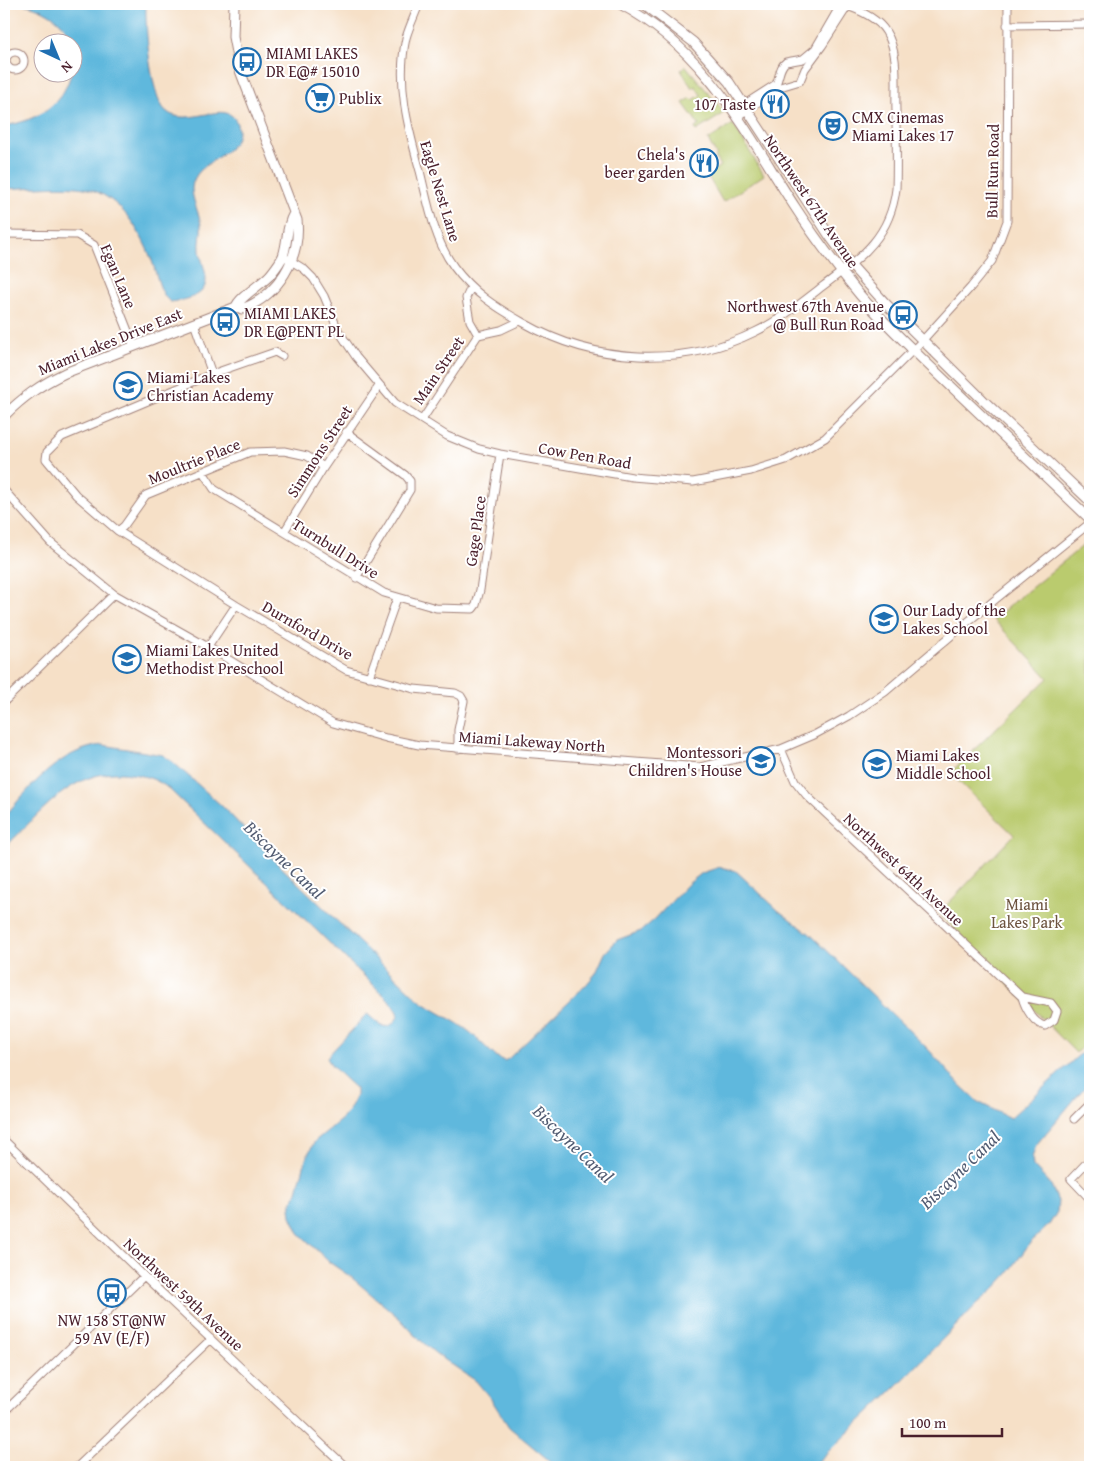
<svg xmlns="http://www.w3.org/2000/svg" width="1094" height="1471" viewBox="0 0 1094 1471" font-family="'Gentium Book Plus',serif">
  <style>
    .green { fill: #bacb6e; stroke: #82754c }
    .water { fill: #5fb8dd; stroke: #546c84 }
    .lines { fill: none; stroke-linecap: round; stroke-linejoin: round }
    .minor-casing { stroke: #a08079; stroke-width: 9 }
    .major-casing { stroke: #a08079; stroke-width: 11 }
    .minor { stroke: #fff; stroke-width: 7 }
    .major { stroke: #fff; stroke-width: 9 }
    .labels { text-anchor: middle; stroke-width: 4; stroke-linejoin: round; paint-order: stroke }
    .poi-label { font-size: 16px; fill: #4a1f2b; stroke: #fff; text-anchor: start }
    .street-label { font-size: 16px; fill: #4a1f2b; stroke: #fff }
    .park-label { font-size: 16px; fill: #6c533f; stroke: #fff }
    .water-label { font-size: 18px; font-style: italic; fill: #525c72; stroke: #fff }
  </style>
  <rect width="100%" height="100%" fill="#fff"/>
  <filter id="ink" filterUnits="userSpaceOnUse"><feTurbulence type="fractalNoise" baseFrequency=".02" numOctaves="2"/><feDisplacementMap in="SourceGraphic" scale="10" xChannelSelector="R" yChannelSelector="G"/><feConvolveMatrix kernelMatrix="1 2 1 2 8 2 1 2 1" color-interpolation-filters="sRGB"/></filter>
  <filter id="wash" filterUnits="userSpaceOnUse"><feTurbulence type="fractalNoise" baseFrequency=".0096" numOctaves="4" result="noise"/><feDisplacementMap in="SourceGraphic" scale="20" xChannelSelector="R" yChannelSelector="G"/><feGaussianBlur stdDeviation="1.12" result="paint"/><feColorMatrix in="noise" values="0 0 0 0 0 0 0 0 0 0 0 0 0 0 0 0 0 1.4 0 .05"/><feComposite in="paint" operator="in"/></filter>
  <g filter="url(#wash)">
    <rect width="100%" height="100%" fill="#f6e0c7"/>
    <path class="green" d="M686,66L724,112L720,116L696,131L695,128L699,125L683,103L691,98L693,100L701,95L695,86L692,88L681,70Z
      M733,124L764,175L723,202L707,175L720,166L716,159V154L708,140Z
      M1090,540V1039L1076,1053L939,913L1014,835L950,773L1048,678L993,619Z"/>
    <path class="water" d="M19,4H146C145,25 150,97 166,111C187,130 229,96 237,124C246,156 194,158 192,188C192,200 199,212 201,225C202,233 199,242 200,251C201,262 210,278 204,288C199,298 180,301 170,302C159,293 157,274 152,261C139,227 116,190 77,187C53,185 28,188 4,189V126C37,121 66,103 72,69C74,60 73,51 72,42H71C70,39 69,35 67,31C59,17 35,4 19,4Z
      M103,745L163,755L174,763L223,807L275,861L417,998C434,1012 454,1019 471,1033C482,1042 491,1055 504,1061L508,1059L586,985L596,973L605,953L617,940L641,931L655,919L688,884L702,873L720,867L736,871L779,911L810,934L928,1049L960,1085L978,1102L1010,1118L1090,1045V1081L1036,1145L1032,1158L1033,1166L1051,1185L1058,1201L1057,1212L1049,1225L1030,1243L1007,1275L993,1290L978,1303L897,1386L812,1467H557L509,1427L491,1399L476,1381L435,1353L419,1339L399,1318L351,1277L329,1262L299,1233L291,1216L290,1208L297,1191L307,1156L315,1141L343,1118L350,1108L356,1096V1089C348,1081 329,1066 327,1057L367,1014C378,1022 386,1036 398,1017L397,1012L389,1000L169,789C157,779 146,776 131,774C73,765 41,814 4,848V817C30,787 60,749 103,745Z"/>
  </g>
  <g filter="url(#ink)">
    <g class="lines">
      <defs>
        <path id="minor" d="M419,4C415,15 409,27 406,38C396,83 408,128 420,171C428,203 434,240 454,267C472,292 497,308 524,323C594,363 682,368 755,332C780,320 801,303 823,286C860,258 890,238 896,189C897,163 896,137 896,111C895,86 900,54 886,32C877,17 857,9 841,4
          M1007,25L1090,24
          M6 61a9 9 0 1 1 18 0a9 9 0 1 1-18 0Z
          M734,111L776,84C780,76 779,67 786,62L803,59L815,49L841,4
          M738,116L780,87L800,81L805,69L822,46L849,4
          M4,234L77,235L94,245L134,346
          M288,259L304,269L313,278L324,296L338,330L356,357L395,403L447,436L479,449L500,454L632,477L693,482L751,471L786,460L825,438L922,341L971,287L992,261L1007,221L1008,4
          M471,287L466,298L470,321L478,335
          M194,323L212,374
          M282,356L275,352L212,374L62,437L47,452L46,459L76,495L118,531L236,605L346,670L414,689L455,693L461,696L464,701L458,730V749
          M422,420L478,335L501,330L520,321
          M346,432L405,475L410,481V490L356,578
          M203,472L214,489L384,593L436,608L473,609L476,605L480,590L500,454
          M4,490L50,542L114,594L208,647L333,723L386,738L419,745L700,767L781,749L814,735L849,716L885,692L965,624L1090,523
          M118,531L124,526L146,495L250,452L284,451L307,456L324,467
          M284,532L324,467L379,386
          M208,647L236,605
          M369,677L397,598
          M4,702L114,594
          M781,749L795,781L807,796L1022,997C1025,1008 1034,1024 1045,1026L1054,1020L1057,1011L1051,1003L1022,997
          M1074,1119L1090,1103
          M4,1140L144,1276L346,1467
          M1090,1159L1071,1179L1090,1199
          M4,1412L144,1276
          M77,1467L211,1339"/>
        <path id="major" d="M620,4C705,49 745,130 795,207C815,238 837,267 860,295C883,322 909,346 934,370C986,420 1038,469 1090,519
          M644,4L693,42L729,82L829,235L851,265L885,303L983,400L1090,501
          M236,307C239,297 261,285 270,275C274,270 280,263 283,256C288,242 286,227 293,215
          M4,416C23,397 40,385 65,373L236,307L242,309C278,296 301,258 297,220L239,68L233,37L234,4"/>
      </defs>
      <use href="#minor" class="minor-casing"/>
      <use href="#major" class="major-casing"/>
      <use href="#minor" class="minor"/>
      <use href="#major" class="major"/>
    </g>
  </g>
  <defs>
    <symbol id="bus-ring" viewBox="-11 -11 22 22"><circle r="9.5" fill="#fff" stroke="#1f6fb2" stroke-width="1.5"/><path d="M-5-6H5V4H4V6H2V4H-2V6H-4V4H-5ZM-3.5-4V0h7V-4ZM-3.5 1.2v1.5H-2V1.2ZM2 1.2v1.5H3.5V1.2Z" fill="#1f6fb2"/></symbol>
    <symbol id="supermarket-ring" viewBox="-11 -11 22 22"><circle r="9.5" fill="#fff" stroke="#1f6fb2" stroke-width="1.5"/><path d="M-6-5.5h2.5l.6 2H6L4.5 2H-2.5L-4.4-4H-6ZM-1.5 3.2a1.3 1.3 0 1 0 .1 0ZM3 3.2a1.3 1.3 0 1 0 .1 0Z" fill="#1f6fb2"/></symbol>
    <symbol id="restaurant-ring" viewBox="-11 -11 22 22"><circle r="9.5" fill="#fff" stroke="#1f6fb2" stroke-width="1.5"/><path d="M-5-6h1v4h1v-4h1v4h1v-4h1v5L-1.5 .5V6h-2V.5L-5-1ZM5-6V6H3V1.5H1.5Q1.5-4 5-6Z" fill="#1f6fb2"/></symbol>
    <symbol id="theatre-ring" viewBox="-11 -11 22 22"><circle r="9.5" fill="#fff" stroke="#1f6fb2" stroke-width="1.5"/><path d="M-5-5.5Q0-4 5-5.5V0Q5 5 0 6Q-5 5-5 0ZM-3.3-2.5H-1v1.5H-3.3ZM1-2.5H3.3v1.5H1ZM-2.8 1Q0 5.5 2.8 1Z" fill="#1f6fb2"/></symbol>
    <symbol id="school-ring" viewBox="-11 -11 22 22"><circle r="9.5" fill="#fff" stroke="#1f6fb2" stroke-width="1.5"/><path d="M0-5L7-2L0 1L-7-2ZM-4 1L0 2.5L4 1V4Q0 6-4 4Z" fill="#1f6fb2"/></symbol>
  </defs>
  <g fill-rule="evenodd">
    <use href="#bus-ring" x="231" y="46" width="32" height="32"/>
    <use href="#supermarket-ring" x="304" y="82" width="32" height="32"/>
    <use href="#restaurant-ring" x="759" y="88" width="32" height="32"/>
    <use href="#theatre-ring" x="817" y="110" width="32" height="32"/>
    <use href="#restaurant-ring" x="688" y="147" width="32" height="32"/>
    <use href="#bus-ring" x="887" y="299" width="32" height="32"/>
    <use href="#bus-ring" x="209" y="306" width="32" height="32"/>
    <use href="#school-ring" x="112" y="370" width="32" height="32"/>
    <use href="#school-ring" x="868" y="603" width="32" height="32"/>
    <use href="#school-ring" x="111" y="643" width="32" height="32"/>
    <use href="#school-ring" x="745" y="745" width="32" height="32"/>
    <use href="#school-ring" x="861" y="748" width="32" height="32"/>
    <use href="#bus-ring" x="96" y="1277" width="32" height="32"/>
  </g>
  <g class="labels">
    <g class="poi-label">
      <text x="266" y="59">MIAMI LAKES<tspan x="266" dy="18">DR E@# 15010</tspan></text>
      <text x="339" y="104">Publix</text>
      <text x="756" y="110" text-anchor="end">107 Taste</text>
      <text x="852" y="123">CMX Cinemas<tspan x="852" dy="18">Miami Lakes 17</tspan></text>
      <text x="685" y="160" text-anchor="end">Chela's<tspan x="685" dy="18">beer garden</tspan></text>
      <text x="884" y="312" text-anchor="end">Northwest 67th Avenue<tspan x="884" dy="18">@ Bull Run Road</tspan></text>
      <text x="244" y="319">MIAMI LAKES<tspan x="244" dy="18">DR E@PENT PL</tspan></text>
      <text x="147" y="383">Miami Lakes<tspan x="147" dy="18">Christian Academy</tspan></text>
      <text x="903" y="616">Our Lady of the<tspan x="903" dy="18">Lakes School</tspan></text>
      <text x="146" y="656">Miami Lakes United<tspan x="146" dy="18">Methodist Preschool</tspan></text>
      <text x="742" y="758" text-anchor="end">Montessori<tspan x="742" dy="18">Children's House</tspan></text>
      <text x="896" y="761">Miami Lakes<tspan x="896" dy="18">Middle School</tspan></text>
      <text x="112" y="1326" text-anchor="middle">NW 158 ST@NW<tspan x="112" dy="18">59 AV (E/F)</tspan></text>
    </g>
    <g class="street-label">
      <text transform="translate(992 171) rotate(-89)" y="6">Bull Run Road</text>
      <text transform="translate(441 191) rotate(73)" y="6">Eagle Nest Lane</text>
      <text transform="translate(812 201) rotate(56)" y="6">Northwest 67th Avenue</text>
      <text transform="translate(119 276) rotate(67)" y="6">Egan Lane</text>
      <text transform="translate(110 341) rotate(-22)" y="6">Miami Lakes Drive East</text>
      <text transform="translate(438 370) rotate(-56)" y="6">Main Street</text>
      <text transform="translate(319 451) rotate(-57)" y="6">Simmons Street</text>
      <text transform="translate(585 455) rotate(10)" y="6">Cow Pen Road</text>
      <text transform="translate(194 461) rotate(-22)" y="6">Moultrie Place</text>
      <text transform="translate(475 531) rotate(-82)" y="6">Gage Place</text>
      <text transform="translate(336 548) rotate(32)" y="6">Turnbull Drive</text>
      <text transform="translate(308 630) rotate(30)" y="6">Durnford Drive</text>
      <text transform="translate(532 741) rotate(4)" y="6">Miami Lakeway North</text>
      <text transform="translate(904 869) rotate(43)" y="6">Northwest 64th Avenue</text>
      <text transform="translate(184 1294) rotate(43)" y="6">Northwest 59th Avenue</text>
    </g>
    <g class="park-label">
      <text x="1027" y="910">Miami<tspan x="1027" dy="18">Lakes Park</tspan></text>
    </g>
    <g class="water-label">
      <text transform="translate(284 860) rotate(44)" y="6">Biscayne Canal</text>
      <text transform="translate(573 1144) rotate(44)" y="6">Biscayne Canal</text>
      <text transform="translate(960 1170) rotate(-44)" y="6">Biscayne Canal</text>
    </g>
  </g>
  <rect width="1094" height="1471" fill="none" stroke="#fff" stroke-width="20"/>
  <g transform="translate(58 58) rotate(136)"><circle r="24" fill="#ffffff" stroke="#b7a5aa"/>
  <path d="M0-4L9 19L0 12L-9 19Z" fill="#1f6fb2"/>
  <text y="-8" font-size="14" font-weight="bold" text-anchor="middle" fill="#4a1f2b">N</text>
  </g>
  <path d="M902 1428v8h100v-8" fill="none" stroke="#4a1f2b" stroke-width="2.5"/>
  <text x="909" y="1428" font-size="15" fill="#4a1f2b" stroke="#ffffff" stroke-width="4" paint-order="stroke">100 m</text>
</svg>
